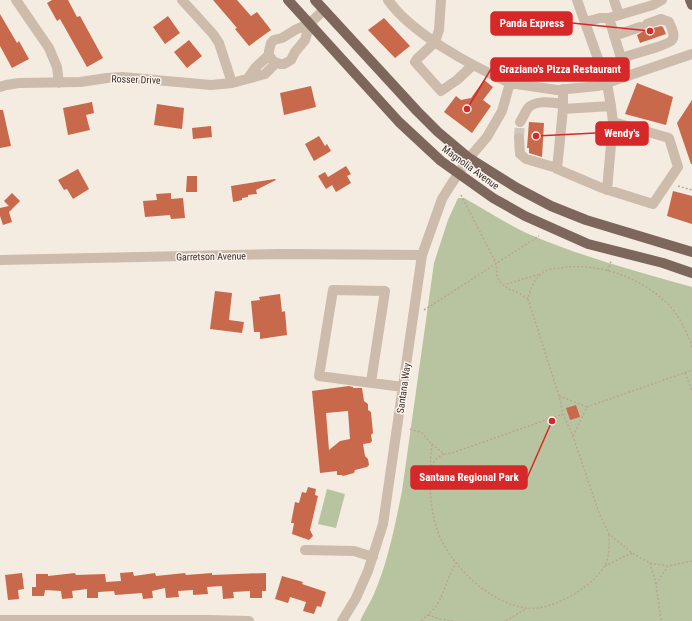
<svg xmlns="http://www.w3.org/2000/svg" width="692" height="621" viewBox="0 0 692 621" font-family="'Roboto Condensed',sans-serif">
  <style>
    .green { fill: #b8c4a0 }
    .building { fill: #c8694b; fill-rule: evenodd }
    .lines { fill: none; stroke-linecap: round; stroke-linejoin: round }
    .minor-tunnel { stroke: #cfc6bd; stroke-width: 10; stroke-dasharray: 10 5; stroke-linecap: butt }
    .path { stroke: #b9a596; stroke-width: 1.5; stroke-dasharray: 2 2; stroke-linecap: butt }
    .minor { stroke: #cdbbac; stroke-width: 10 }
    .major { stroke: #7d675c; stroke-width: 10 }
    .labels { text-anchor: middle; stroke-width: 3; stroke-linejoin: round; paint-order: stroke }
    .street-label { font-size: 10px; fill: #3b302b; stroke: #fbf5ee }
    .leader { fill: none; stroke: #d62828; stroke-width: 1.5 }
    .callout-dot { fill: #d62828; stroke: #fbf5ee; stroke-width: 1.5 }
    .callout { fill: #d62828; stroke: #d62828; stroke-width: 1.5 }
    .callout-label { font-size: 11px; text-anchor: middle; font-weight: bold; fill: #fff }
  </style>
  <rect width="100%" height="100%" fill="#f4ebe1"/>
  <path class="green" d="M458,198H464C486,210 508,225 531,235C583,257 638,272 692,287V621H360C364,612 370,603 374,594C388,562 395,525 402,491L434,263L448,220Z
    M327,489L345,494L336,528L318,524Z"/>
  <path class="building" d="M52,0H68L77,17L80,16L103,58L87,67L60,19L57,21L47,3Z
    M213,0H237L251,16L257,12L271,30L249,46L235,29L237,28Z
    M0,14L17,43L19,41L29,59L12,68L0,46Z
    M168,16L180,33L165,44L153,27Z
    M384,18L410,46L395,58L368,30Z
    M661,26L663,27L666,34L640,43L637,35L645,30Z
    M189,40L202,56L187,68L174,52Z
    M484,80L493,87L483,100L491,106L472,133L444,112L456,96L461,100L471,98Z
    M637,83L673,97L666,125L625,114Z
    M311,86L316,107L284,115L280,93Z
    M692,100V164H691L677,123Z
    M92,102L94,113L86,115L90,130L68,135L63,108Z
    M157,104L184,108L182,129L154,125Z
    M0,110H3L11,146L0,148Z
    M529,122L544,123L542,157L529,153V148H527Z
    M211,126L212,137L193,139L192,128Z
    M319,136L325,146L327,144L331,151L314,161L305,144Z
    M346,166L351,174L347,176L351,183L336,192L332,185L326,189L318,176L325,172L328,177Z
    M78,169L89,189L73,199L67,189L64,190L58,180Z
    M187,176H197V192H186Z
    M275,179L276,180L256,190L257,194L248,195V197L242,198V200L233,202L231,186Z
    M673,191L692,196V224L667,216Z
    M12,193L20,201L9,212L12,222L3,225L0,216V208L9,206L4,201Z
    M171,193V199L183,198L185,218L171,219L170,215L145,217L143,201L157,200L156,194Z
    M215,291L232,293L229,320L244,322L242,333L210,329Z
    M280,294L282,312L285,311L287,335L260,339V332H254L251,301L260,300L259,297Z
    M349,386L353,387V388H362L364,401L368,404V410L371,412L373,433L371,435L372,441L370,443L363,444L365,456L368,459L369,465L367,467L355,470L354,473L343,476L342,475H337V471L320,473L312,391ZM348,411L350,439L340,441L329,450L326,413Z
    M576,405L580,417L570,420L566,408Z
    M308,487L316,489L315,495L318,496L310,530L313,536L309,540L292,534L294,523H291L295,502L299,503L302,492L306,493Z
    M133,572L134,576L155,573L156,576L185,573L186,575L212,573V575L266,573V591H262V598H250V591L233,592L234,598L223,599L222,586L207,587L208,594L193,595V590L178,591L179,597L166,598L165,588L152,591L153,598L143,599L142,593L115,595L114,591L98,592V598H87V589L72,591L73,598L62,599L61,591L45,590L44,596H32V587H36V574H48V576L75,573L76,575L105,574L106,582L121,581L120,573Z
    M22,573L24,589L18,590L19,599L8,600L5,575Z
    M282,576L303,582L302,584L326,592L321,607L317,606L314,614L303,611L306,602L290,597L288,603L275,599Z"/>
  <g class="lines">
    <path class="minor-tunnel" d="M519,138L520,122"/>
    <path class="path" d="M678,186L692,190
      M461,195L496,263L497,277L500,282L506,287
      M608,271L611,261
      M528,299L517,292L508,289L506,287L507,284L540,274
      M424,310L539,236
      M692,347C687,332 680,317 669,305C641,277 598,262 559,268C554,268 544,270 540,275C533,282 530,290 528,299L559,396L563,414L573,436L599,513L609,534L632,553L650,563L668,566L692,561
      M685,373L692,391
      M559,396L587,407
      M410,429L422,433L432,444C429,473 428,504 438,532C450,565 490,604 527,608C552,611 591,588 604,567C610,558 609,544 609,534
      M573,436L587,407L692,370
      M432,444L444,454L452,453L563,414
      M431,466L437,458L444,454
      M650,563L656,584L661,621
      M605,566L621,558L632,553
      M656,584L668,566
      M428,615L440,619L453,621
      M421,621L435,608L440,600L449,577L456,563
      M506,621L527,608"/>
    <path class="minor" d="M16,0L49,48L57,67L59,83
      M182,0L213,34L219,43L232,83
      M388,0C412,34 472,66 510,83
      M441,0L439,30L435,42L417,59L415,62L441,91L457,80L473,65
      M614,0L619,15
      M609,18L621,58C629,55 669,45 672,40C676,35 671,27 669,22L661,19L647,24
      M585,22L600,18H609L653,5L662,0
      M310,23L305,40L295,52L291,60L284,64H280L273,61L269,55V51L271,43L274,40L282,38L295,30L310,23L324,10
      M614,36L640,27
      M248,78L255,68L269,55
      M0,87L6,85L19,83L80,82L107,78L122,77L211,85L232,83L265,74L276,63
      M563,89V109L611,106L607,84L577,0
      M563,109L557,169L602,188L653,204L678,167L669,138L613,122L611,106
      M520,122C523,118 525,112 528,108C537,99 552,103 563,104
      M519,138L520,154L526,159L557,168
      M607,190L613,122
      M0,260L283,254L422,255
      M371,382L385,291L333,290L319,376L403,387
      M305,550L354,551L373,557
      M0,620H208L249,621
      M342,621L356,598L368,571L383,524L422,255L442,199L450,186L469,158L487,137L502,111L510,83L557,90L598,86L692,54"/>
    <path class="major" d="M288,0L399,122L441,161L493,198L525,216L588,244L663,263L692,273
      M315,0L417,111L438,132L469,158L517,188L551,206L586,220L692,252
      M690,0L692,5"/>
  </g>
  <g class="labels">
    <g class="street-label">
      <text transform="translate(136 79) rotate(2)" y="4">Rosser Drive</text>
      <text transform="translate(471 167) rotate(36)" y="4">Magnolia Avenue</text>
      <text transform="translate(211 256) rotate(-1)" y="4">Garretson Avenue</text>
      <text transform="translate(403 388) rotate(-82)" y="4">Santana Way</text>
    </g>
  </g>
  <path class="leader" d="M650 31L572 23M467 109L491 69M536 136L596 133M552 421L527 478"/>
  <g class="callout-dot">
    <circle cx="650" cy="31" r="4"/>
    <circle cx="467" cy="109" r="4"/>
    <circle cx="536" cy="136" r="4"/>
    <circle cx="552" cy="421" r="4"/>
  </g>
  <g class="callout">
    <rect x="491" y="12" width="81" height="23" rx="4"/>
    <rect x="491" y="58" width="138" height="23" rx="4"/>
    <rect x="596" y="122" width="52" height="23" rx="4"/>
    <rect x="411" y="466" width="116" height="23" rx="4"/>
  </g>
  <g class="callout-label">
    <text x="532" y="27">Panda Express</text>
    <text x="560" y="73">Graziano's Pizza Restaurant</text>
    <text x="622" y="137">Wendy's</text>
    <text x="469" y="481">Santana Regional Park</text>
  </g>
</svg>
